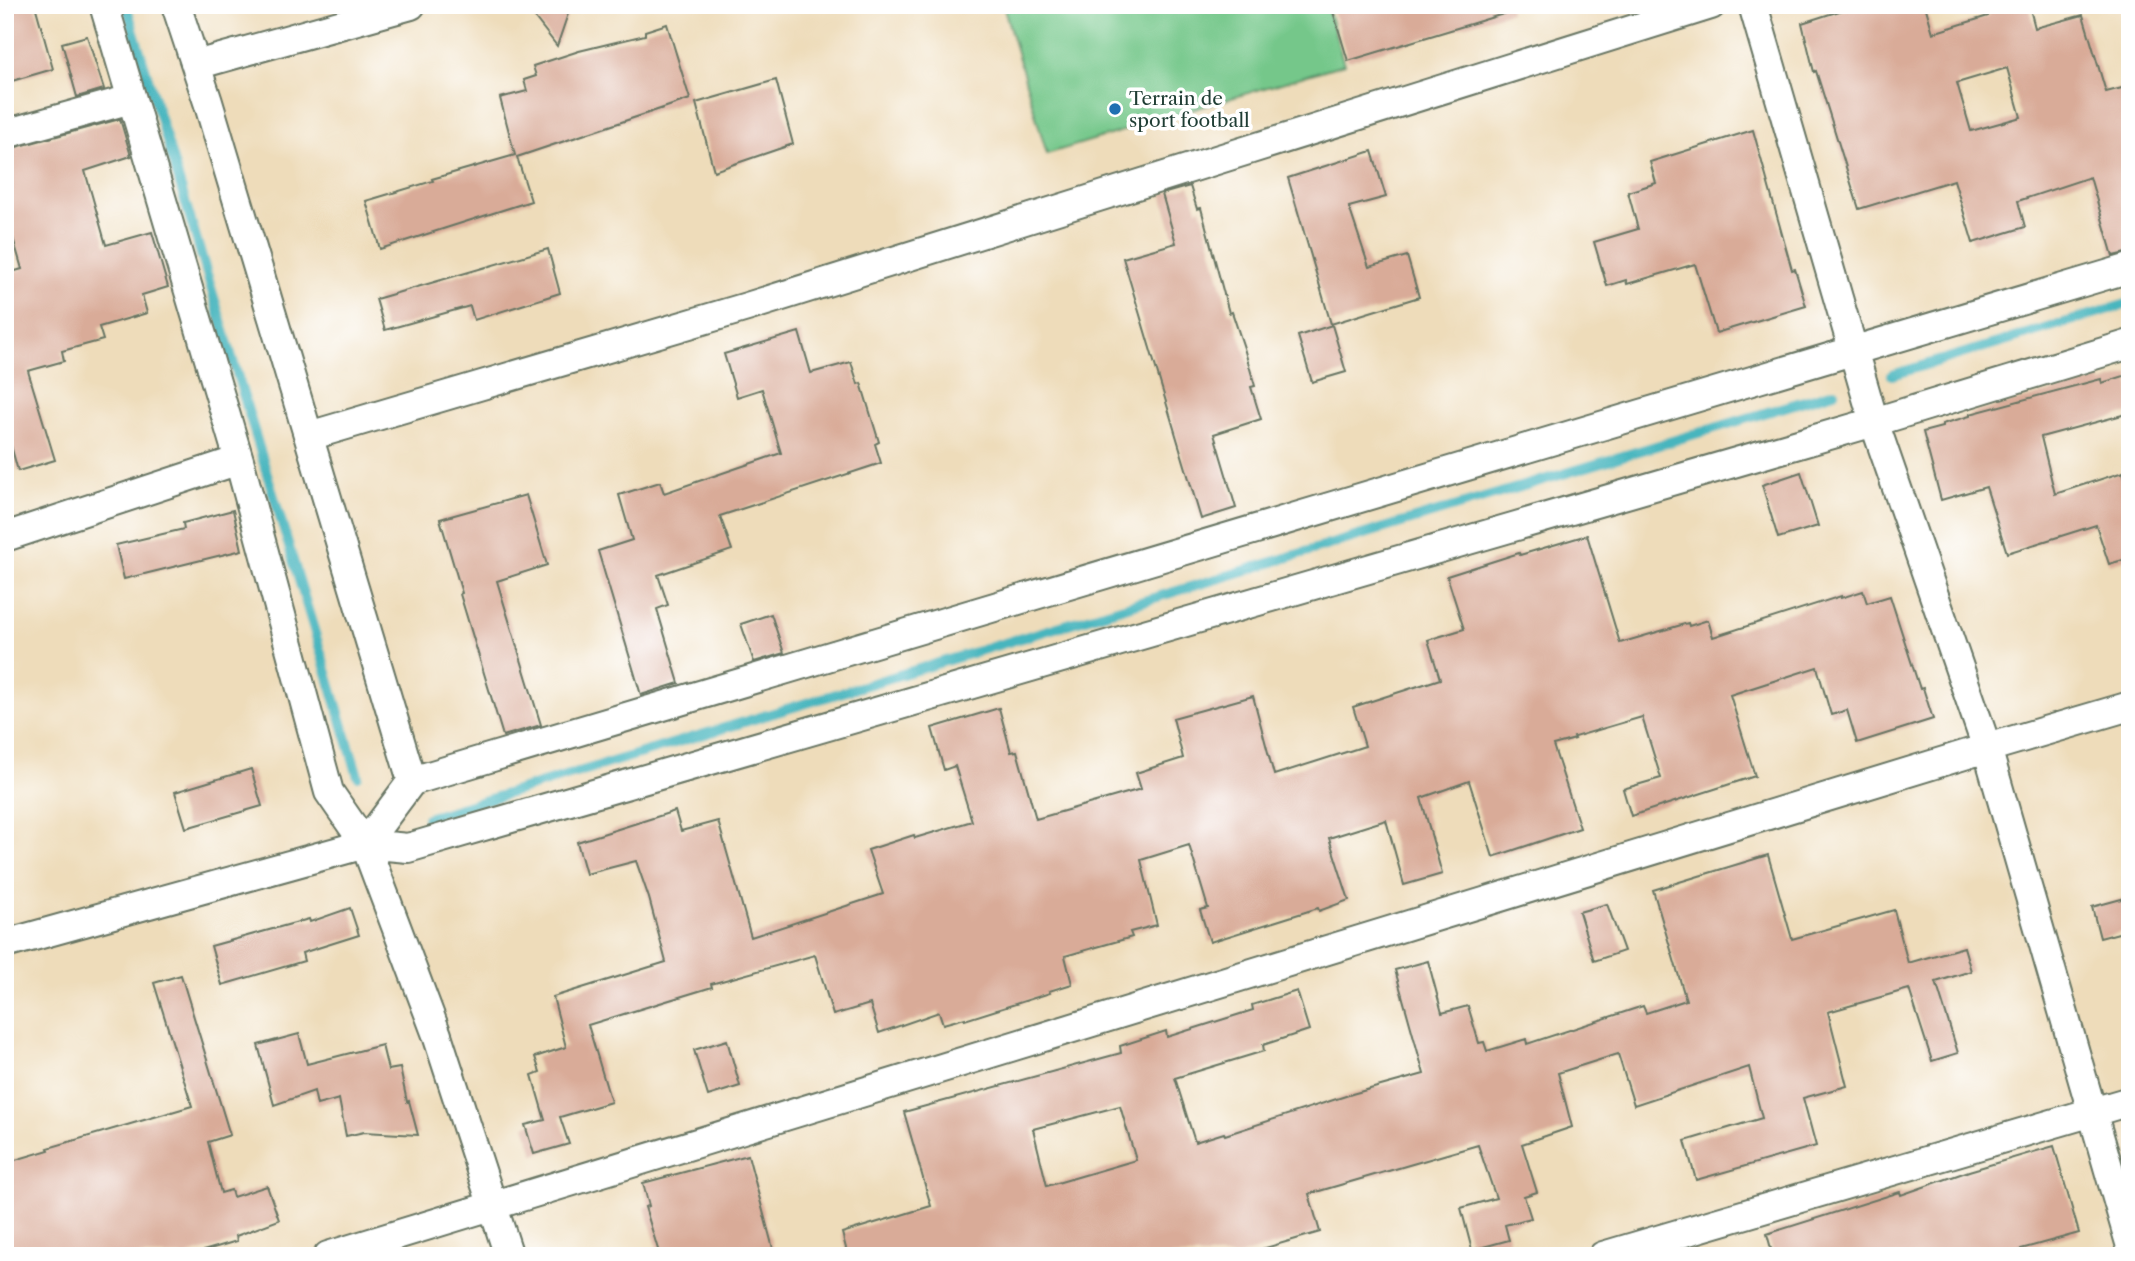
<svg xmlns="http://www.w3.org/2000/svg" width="2135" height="1261" viewBox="0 0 2135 1261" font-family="'Libre Caslon Text',serif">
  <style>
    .park { fill: #74c78a; stroke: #4a825f; stroke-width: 2 }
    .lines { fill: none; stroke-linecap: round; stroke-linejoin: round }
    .stream { stroke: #46b5be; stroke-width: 10 }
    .building { fill: #d9ab98; fill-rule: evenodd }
    .minor-casing { stroke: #677563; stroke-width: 32 }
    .minor { stroke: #fff; stroke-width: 28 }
    .poi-dot { fill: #1f6fb2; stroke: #fff; stroke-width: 2.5 }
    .labels { text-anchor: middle; stroke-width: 7; stroke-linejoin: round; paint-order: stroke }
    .poi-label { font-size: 19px; fill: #1f3d34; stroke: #fff; text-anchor: start }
  </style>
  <rect width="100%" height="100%" fill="#fff"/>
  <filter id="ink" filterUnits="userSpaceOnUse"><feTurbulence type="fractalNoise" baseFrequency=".0143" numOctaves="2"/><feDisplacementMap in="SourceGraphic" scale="14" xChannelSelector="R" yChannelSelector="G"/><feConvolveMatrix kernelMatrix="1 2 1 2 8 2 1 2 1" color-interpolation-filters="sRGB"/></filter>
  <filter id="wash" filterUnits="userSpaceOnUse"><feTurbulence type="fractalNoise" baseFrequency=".00686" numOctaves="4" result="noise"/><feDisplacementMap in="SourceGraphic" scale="28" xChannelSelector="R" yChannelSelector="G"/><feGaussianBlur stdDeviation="1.57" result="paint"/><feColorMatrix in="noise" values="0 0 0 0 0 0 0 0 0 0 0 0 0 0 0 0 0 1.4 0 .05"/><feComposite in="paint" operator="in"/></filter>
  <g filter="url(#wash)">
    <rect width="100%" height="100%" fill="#eedcba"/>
    <path class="park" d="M1003,5H1327L1344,64L1047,154Z"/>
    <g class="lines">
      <path class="stream" d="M126,5L358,776
        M1892,375L2130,303
        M427,818L1834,392"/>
    </g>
    <g id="blocks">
      <path class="building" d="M5,5H35L53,69L12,81L5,59Z
        M525,5H571L557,46Z
        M1331,5H1509L1510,12L1348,61Z
        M1858,5H1925L1933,33L1988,16L1985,5H2029L2035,28L2083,15L2106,92L2130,86V252L2113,256L2090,177L2018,201L2025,227L1973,243L1954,180L1859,209L1816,71L1814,72L1802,23ZM2007,68L2021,117L1971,131L1957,83Z
        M667,24L690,99L517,157L531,201L380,249L366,201L433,181L432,179L515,155L500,98L527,91L524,80L536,76L533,66L579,51L645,35V31Z
        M87,36L104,89L77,97L62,43Z
        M776,80L793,144L714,171L696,103Z
        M120,119L131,156L85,171L106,245L152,232L168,287L142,295L147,313L99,327L103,340L62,351L64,361L28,371L55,460L18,471L10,442L5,443V274L22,269L5,210V150Z
        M1753,130L1792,270L1795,269L1806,306L1716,333L1695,264L1627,284L1626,280L1607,286L1594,242L1638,229L1628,192L1656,183L1650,162Z
        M1372,151L1386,197L1349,207L1369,267L1407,256L1419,297L1331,324L1288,178Z
        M1190,186L1197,209L1201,208L1229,313L1232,312L1244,348L1255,386L1251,387L1261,419L1214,434L1236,508L1201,519L1123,258L1176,243L1162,194Z
        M548,249L560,293L474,320L470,306L385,330L376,299Z
        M1332,325L1346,372L1312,382L1298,336Z
        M799,332L811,373L851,362L858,384L861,383L879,442L875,444L881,463L720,516L732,550L658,575L668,605L657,609L679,683L641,695L598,551L632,540L619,495L660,482L664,493L781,453L762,389L737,397L724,354Z
        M2130,374V413L2041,437L2055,494L2123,472L2125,478L2130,476V558L2109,564L2096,525L2007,553L1986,487L1941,500L1923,432L1942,427V424L1970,416V414L2101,379L2102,383Z
        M1801,472L1818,526L1778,538L1762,485Z
        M526,495L547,565L497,581L541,725L503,736L460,594L462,593L440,519Z
        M233,510L242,550L124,579L116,545L184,529L183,523Z
        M1587,535L1620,643L1688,623L1689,626L1708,620L1713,637L1841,596V598L1863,591L1867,603L1890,596L1920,689L1923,688L1933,719L1857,743L1847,710L1831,715L1817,667L1730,695L1755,776L1631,816L1623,789L1661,778L1642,717L1574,737L1575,739L1553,745L1580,828L1493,857L1469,781L1421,798L1442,874L1404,885L1386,820L1329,838L1349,900L1319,911L1318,908L1210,942L1200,910L1208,908L1189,845L1141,860L1157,925L1130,932L1132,937L1065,956L1072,984L1049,991L1050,993L965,1020V1018L943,1024L939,1012L879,1033L870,1004L833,1015L815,955L711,984L712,987L588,1025L611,1102L560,1117L569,1144L534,1154L525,1125L545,1120L532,1075L540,1072L535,1057L566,1047L553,997L666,962L649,898L636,861L586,874L577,842L675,811L681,831L718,821L751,937L883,894L868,850L914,835L915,838L972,821L955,766L944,770L932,728L999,708L1011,752L1017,751L1036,819L1141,789L1136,773L1183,758L1173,718L1253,696L1274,775L1365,746L1353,707L1440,679L1428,640L1464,629L1447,576L1519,553L1520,555Z
        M771,614L784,653L754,662L741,624Z
        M251,769L262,806L186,828L175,792Z
        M1768,855L1792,939L1894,910L1908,963L1964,947L1971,971L1936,982L1958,1053L1932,1061L1909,989L1828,1012L1847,1086L1803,1098L1816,1146L1696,1180L1685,1141L1762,1118L1749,1067L1634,1105L1618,1054L1558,1073L1572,1127L1522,1144L1537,1192L1524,1196L1531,1218L1505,1225L1509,1240L1472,1250L1461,1208L1496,1198L1478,1145L1309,1194L1320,1232L1238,1256H848L842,1233L931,1206L904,1112L1121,1053L1120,1046L1166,1031L1167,1037L1253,1010L1252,1005L1297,991L1309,1030L1263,1045L1264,1051L1175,1078L1195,1142L1224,1133L1225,1135L1352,1094L1424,1074L1395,970L1428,961L1442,1013L1468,1006L1479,1043L1484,1042L1487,1051L1526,1039L1527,1044L1643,1006L1646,1013L1686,1000L1653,890ZM1120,1106L1136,1160L1047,1186L1033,1129Z
        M2125,898L2130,918V930L2100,938L2092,907Z
        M1607,904L1624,951L1594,961L1579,912Z
        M350,908L359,935L302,953L304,961L222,985L211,946L309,919L310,922Z
        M181,975L230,1135L208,1142L221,1193L231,1190L233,1197L267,1186L279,1220L236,1236L237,1241L186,1256H5V1163L49,1150L48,1148L192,1106L154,983Z
        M299,1034L307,1064L382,1045L388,1070L400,1068L407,1102L409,1101L418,1135L364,1132L346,1136L339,1099L317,1105L314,1091L274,1105L258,1045Z
        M727,1040L740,1086L708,1096L694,1050Z
        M2054,1146L2079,1233L2021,1249L2023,1256H1773L1767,1234L1900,1192L1901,1195L1969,1171Z
        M748,1155L775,1256H660L645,1207L649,1206L643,1183Z"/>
    </g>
  </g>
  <g filter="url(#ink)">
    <use href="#blocks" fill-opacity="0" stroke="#677563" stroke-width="2"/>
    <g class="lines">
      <defs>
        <path id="minor" d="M104,5L239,460L329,792L365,844
          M176,5L208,102L412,781L365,844L437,1035L509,1256
          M1753,5L1874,422L1987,748L2130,1243
          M196,65L411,5
          M5,134L131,99
          M309,436L747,307L1711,5
          M5,537L239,460
          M412,781L2130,268
          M5,944L365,844L408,848L1874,422L2130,344
          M328,1256L1987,748L2130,706
          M1603,1256L2130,1101"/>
      </defs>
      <use href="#minor" class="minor-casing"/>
      <use href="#minor" class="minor"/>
    </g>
  </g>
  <circle class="poi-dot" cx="1115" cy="109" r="7"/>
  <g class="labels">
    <g class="poi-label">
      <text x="1129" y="105">Terrain de<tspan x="1129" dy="22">sport football</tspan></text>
    </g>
  </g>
  <rect width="2135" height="1261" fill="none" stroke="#fff" stroke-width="28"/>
</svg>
